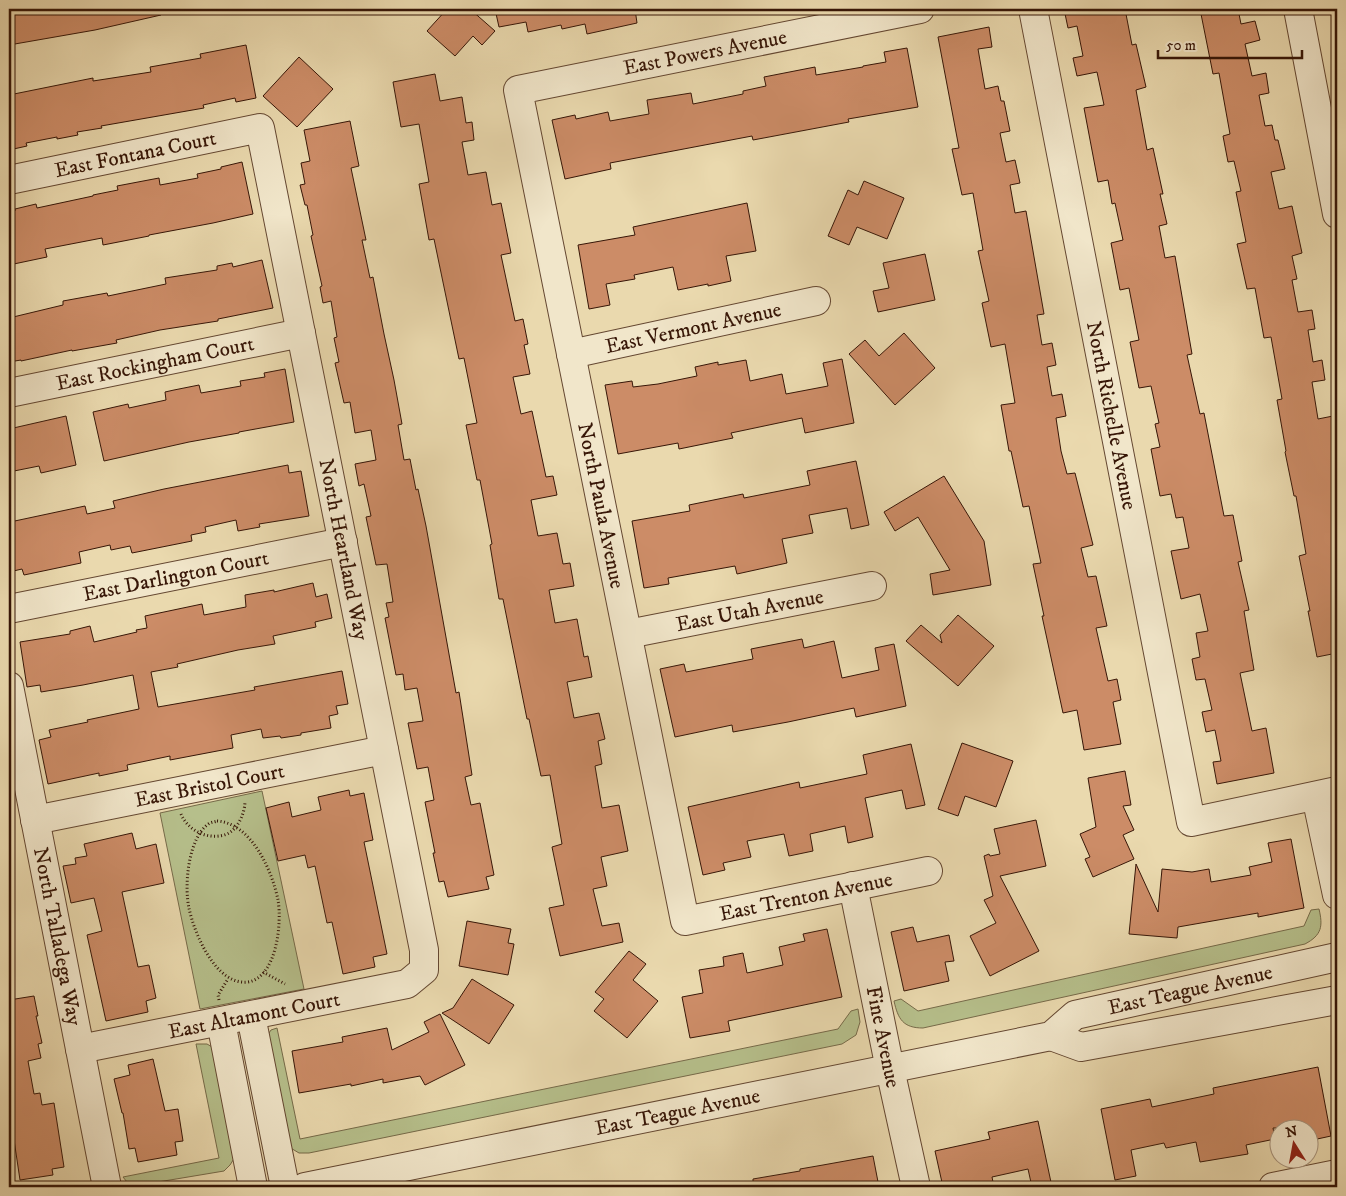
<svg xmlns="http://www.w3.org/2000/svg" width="1346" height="1196" viewBox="0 0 1346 1196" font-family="'IM FELL DW Pica',serif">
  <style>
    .green { fill: #b6bf8b; stroke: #766a49 }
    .building { fill: #cc8c67; stroke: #371607 }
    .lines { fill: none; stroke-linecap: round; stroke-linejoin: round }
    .minor-casing { stroke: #644731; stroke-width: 30 }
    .path { stroke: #371607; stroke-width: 3; stroke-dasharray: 1 2.5; stroke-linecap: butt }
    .minor { stroke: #f1e6ca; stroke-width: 28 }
    .labels { text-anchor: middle; stroke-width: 4; stroke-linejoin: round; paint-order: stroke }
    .street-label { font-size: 21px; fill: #371607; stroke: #f1e6ca }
  </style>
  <rect width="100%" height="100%" fill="#ead9ae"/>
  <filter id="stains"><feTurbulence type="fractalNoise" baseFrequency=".004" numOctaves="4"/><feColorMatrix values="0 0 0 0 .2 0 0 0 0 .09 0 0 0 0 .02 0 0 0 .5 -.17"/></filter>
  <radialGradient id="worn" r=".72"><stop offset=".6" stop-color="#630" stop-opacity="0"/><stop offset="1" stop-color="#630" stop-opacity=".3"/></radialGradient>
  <path class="green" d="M262,791L304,989L200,1009L160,813Z
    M1319,909C1323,926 1322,935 1305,944L923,1028C903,1028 898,1019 894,1001L901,999L918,1011L1304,926L1311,910Z
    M858,1009L860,1022L856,1035L842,1044L309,1153H299L289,1147L267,1036L271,1030L277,1028L300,1139L838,1029L851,1011Z
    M196,1044H207L214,1048L235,1157L230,1165L224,1171L134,1186L127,1182L123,1177L219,1158Z"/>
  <path class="building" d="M9,9H160L161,15L95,30L9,45Z
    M447,9H470L495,31L482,45L473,36L455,56L427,31Z
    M495,9H635L637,23L587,34L585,24L562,29L561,25L528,32L526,22L499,27Z
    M1064,9H1125L1132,45L1136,44L1146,87L1136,90L1147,150L1153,148L1163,194H1160L1167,224L1159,226L1165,258L1175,256L1192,354L1187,355L1200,414L1204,413L1224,516L1233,515L1242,561L1238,562L1249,610L1244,611L1254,670L1240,673L1252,731L1266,728L1274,773L1217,784L1213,762L1221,761L1215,730L1206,732L1202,712L1212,710L1205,679L1196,680L1192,659L1200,657L1196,633L1208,631L1200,594L1181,599L1171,551L1189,548L1183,517L1176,518L1171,494L1160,496L1151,449L1160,447L1155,424L1159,423L1151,386L1139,388L1130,342L1139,340L1129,288L1120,290L1111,243L1123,240L1115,203L1112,204L1108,180L1098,182L1084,108L1104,105L1097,72L1077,76L1073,58L1083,56L1077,26L1068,28Z
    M1200,9H1238L1241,24L1255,21L1260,40L1245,44L1252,76L1266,73L1269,93L1259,95L1265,126L1272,125L1275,140H1278L1285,169L1271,172L1279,209L1292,206L1302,253L1292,256L1297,279L1292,280L1298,312L1312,310L1315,329L1308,330L1313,362L1322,360L1325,380L1312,382L1318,419L1333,416L1337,439V487L1333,488L1337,511V653L1317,657L1308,611H1310L1299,556L1306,554L1296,496H1294L1285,452L1286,451L1277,400L1282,399L1271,337L1264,338L1255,288L1247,289L1237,244L1246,242L1236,192L1241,191L1234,161L1228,162L1223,136L1230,134L1219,73L1213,74Z
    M989,27L992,47L978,49L985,89L998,86L1001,101H1004L1010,131L1000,133L1006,162L1015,160L1020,183L1010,185L1015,213L1026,211L1044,314L1037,315L1042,345L1052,343L1056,365L1047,367L1052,396L1062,394L1066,416L1056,418L1061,451L1067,474L1075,473L1093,545L1081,548L1088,577L1096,576L1107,626L1096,628L1108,681L1117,679L1121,700L1113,702L1121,744L1084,750L1077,710L1063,713L1042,616H1044L1033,564L1041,563L1029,506L1023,507L1011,451H1009L1001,405L1015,403L1005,344L991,347L982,303L989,301L978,251L983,250L973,193L962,195L952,149L959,148L938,37Z
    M246,45L256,98L236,102L235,98L203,105L204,108L101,126L102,128L77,132L78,135L57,139V137L26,143L27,146L9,150V95L93,78V81L151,72L150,67L201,58L200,54Z
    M907,48L918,107L848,119L849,122L753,140L752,136L610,163L611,169L565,179L552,120L575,115L576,119L608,112L610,121L649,114L647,100L691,93L693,104L743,94V91L766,86L764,77L815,67L816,75L863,67V66L886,62L884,52Z
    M299,57L333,89L297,127L263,96Z
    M435,74L440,101L462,97L466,123L472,122L474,140L462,142L468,175L486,172L492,205L501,203L511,253L501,255L515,321L523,319L528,344L524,345L530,374L513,377L521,414L532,411L546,477L553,476L557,495L531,500L538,536L557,533L563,564L570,563L574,586L549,590L555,623L577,619L584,657L588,656L592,677L567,682L574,718L599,713L605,739L598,741L602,764L595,766L602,808L619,805L628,851L601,857L607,886L593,889L602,926L619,923L623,942L560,956L549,908L564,905L552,847L562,844L550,775L541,776L529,719H527L503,599H499L490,545L492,544L480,480H477L466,425L477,423L464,358L459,359L434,239L429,240L419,184L429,182L419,124L401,127L393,82Z
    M350,121L359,166L351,168L366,240H362L370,278L373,277L384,334L394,380L402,424L398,425L404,460L410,459L416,490L418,489L426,526L456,693L459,692L472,775L465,777L471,805L480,803L494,875L486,877L489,889L448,897L444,881L439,882L433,853H435L425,802L434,800L428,767L417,769L408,723L423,721L417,688L405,690L403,674L396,675L385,618L389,617L386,603L393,602L387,564L376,565L366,517L371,516L364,484L359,486L355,464L376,460L371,430L355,433L350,402L344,403L335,363L339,362L334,338L337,337L331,301L323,303L320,287L322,286L311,236L313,235L307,205H305L300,185L305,184L301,163L310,161L304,130Z
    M242,162L253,214L213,223L149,235V236L103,245L102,238L45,249L47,257L9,265V213L15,211V209L36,204L37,208L93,196V195L118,190L117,186L159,178L160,185L198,178L197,174L221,169V167Z
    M864,181L904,198L887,239L857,227L849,245L828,236L848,190L858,195Z
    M747,203L756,251L726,256L731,281L708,286V284L678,290L673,267L634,275L635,279L606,284L610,305L589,309L578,245L635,235L633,227Z
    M925,254L935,300L878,312L873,291L889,288L883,263Z
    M262,260L273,308L218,319V321L160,330L116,340L117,343L72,351V350L21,361V360L9,362V318L63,305V301L107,293L108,296L166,284L165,278L217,270V266L232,263L233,267Z
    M904,333L935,368L895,405L849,354L865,340L879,356Z
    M842,359L854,423L805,433L802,418L731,433L733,438L679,449L678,443L618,454L605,385L632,381L633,387L658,384L697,376L695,367L718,362V365L746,360L750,381L782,374L786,394L828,386L823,363Z
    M285,369L294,422L239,432V433L189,442L104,461L93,412L128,404L129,408L166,400L165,392L174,390L199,385L201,393L241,386L240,381L265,377L264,373Z
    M66,416L76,465L41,473L39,466L9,472V429Z
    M856,461L869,525L851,529L847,508L809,515L813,533L782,539L787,563L737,574L735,566L668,578L669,584L644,588L632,521L690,511L689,505L743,494L744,498L810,485L807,471Z
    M288,465L289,473L301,471L309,516L259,524L260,527L238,531L236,520L205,527L206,532L191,535L192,541L132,553L130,546L111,550L110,545L79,552L81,563L24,575L22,569L9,572V531L12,530L10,522L85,506L87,514L115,508L113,501L164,489Z
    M944,476L984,541L991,585L933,595L930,574L950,570L918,517L895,531L884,512Z
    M313,583L316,597L327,594L332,618L315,622L316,627L273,636L275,644L238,650L177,664L178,667L151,672L158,707L255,690L254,687L342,671L348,704L336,706L338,714L329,716L331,728L301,733V735L281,738L280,736L263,738L261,729L231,735L233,748L170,760V756L127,765L128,770L99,776V773L48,784L39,740L51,737L49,730L88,722L87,720L139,709L133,675L83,685L41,692L40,685L27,687L20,642L70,634V631L90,626L94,642L137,632L136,630L147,628L145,616L202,604L204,615L246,607L245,595L274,590V592Z
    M958,615L994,646L958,686L906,641L921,625L942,643L940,635Z
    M802,639L804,648L834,641L842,678L879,670L875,648L894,644L906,706L856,717L854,708L788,722L733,732L732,725L675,737L660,669L684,664L686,672L753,659L751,649Z
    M962,743L1013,761L996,807L965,796L958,816L938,809Z
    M911,744L925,805L906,809L902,790L865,798L873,837L848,843L845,826L810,834L813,851L789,856L784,834L747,841L751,857L723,863L725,870L703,875L688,807L799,782L800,788L867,774L863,755Z
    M1125,771L1131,805L1123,806L1134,830L1123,835L1134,859L1093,877L1085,859L1090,857L1080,834L1096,827L1088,778Z
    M349,790L350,796L364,793L373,840L364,842L387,954L373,957L375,967L343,974L332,922L327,923L315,866L308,868L305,855L278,861L266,808L289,802L292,817L321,810L318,797Z
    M1036,820L1046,866L1000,876L1039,951L990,976L970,936L996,923L984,900L993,896L984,856L989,854L990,856L1000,854L994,829Z
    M132,833L136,849L156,844L164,883L122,892L138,967L149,965L156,998L146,1001L148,1012L106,1021L87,935L102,931L94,898L71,903L63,866L76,864L75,858L87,856L84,844Z
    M1291,839L1304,908L1258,917V913L1178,927L1177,938L1129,934L1136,864L1158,912L1162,869L1192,872L1209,869L1211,882L1251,875L1249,867L1272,862L1268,843Z
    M467,921L511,929L508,943L514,944L508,975L459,966Z
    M913,927L917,942L949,935L954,961L945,962L949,981L904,991L891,932Z
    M827,929L842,997L728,1021L730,1031L690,1038L682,997L703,993L699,970L724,966L723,957L743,953L747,973L783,965L779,947L805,941L803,934Z
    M629,951L646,964L633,980L658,1001L627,1038L594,1011L604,999L595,992Z
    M472,979L514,1005L489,1044L442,1013L453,1008Z
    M34,996L38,1016H36L42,1043L38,1044L41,1058L28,1061L34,1094L40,1093L42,1105L54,1103L64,1167L52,1169L53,1175L20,1180L13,1133L9,1134V1000Z
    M440,1014L465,1065L425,1085L420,1076L383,1083V1079L351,1086V1084L299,1093L292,1051L343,1042L342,1037L387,1028L392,1050L429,1032L424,1022Z
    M153,1059L165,1111L178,1109L183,1141L175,1142L177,1155L138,1162L135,1148L129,1149L123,1113H122L114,1079L130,1075L128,1065Z
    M1318,1067L1331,1136L1308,1141V1128H1273L1275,1139L1246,1145L1248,1154L1200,1162L1196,1142L1166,1148L1164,1143L1131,1150L1136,1176L1115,1180L1101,1109L1150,1099L1152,1107L1214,1094L1213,1088Z
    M1038,1121L1052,1187H1032L1028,1169L992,1177L994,1187H943L935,1151L990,1139L988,1132Z
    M873,1156L879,1187H753V1179L800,1171V1169L823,1165Z"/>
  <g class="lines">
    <defs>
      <g id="minor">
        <path id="s1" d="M920,9L518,90L685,921L928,871"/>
        <path id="s2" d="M1033,9L1191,822L1337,791"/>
        <path d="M1298,9L1337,214"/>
        <path id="s3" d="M9,180L260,128L424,950V970L407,984L80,1049"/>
        <path id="s4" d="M571,354L816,301"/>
        <path id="s5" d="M9,393L301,333"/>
        <path id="s6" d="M9,609L343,542"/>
        <path id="s7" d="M628,634L872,586"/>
        <path id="s8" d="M9,686L107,1187"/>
        <path d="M1316,796L1337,895"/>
        <path id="s9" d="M35,820L384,750"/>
        <path id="s10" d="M853,886L890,1069L916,1187"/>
        <path d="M251,1016L285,1187"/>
        <path d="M221,1022L253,1187"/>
        <path d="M1051,1036L1081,1047L1337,1000"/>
        <path id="s11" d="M305,1187L1051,1036L1075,1015L1337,957"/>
        <path d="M1273,1187L1337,1174"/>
      </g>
    </defs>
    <use href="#minor" class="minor-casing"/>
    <path class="path" d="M181,814C188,831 209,841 227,834C238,829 245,813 245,801
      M217,821C251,823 272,870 278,900C282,923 277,977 248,982C216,986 194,933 189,908C184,886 188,836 210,823C212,822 214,822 217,821Z
      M263,972L285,984
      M219,1000L218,995L228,979"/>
    <use href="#minor" class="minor"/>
  </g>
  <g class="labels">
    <g class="street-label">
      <text transform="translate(705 52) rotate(-11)" y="7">East Powers Avenue</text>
      <text dy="7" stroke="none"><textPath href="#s3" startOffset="129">East Fontana Court</textPath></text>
      <text dy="7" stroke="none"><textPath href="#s4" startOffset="125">East Vermont Avenue</textPath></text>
      <text dy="7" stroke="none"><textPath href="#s5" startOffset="149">East Rockingham Court</textPath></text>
      <text dy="7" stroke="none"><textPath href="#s2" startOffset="414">North Richelle Avenue</textPath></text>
      <text dy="7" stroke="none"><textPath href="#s1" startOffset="834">North Paula Avenue</textPath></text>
      <text dy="7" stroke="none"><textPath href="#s3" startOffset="686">North Heartland Way</textPath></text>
      <text dy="7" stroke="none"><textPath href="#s6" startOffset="170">East Darlington Court</textPath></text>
      <text dy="7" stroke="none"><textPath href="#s7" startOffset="124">East Utah Avenue</textPath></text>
      <text dy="7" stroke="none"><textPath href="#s9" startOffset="178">East Bristol Court</textPath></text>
      <text dy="7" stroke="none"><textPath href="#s1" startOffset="1381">East Trenton Avenue</textPath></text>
      <text dy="7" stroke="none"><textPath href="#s8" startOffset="255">North Talladega Way</textPath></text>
      <text dy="7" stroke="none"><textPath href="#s11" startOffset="911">East Teague Avenue</textPath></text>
      <text transform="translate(254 1015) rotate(-11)" y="7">East Altamont Court</text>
      <text dy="7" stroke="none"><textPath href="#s10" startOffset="154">Fine Avenue</textPath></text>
      <text dy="7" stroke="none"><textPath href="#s11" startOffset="380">East Teague Avenue</textPath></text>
    </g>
  </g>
  <rect width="1346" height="1196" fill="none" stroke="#ead9ae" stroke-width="30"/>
  <rect x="10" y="10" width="1326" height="1176" fill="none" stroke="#371607" stroke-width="2.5"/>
  <rect x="15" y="15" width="1316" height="1166" fill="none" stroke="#371607"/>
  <g transform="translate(1294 1144) rotate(349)"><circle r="24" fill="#f1e6ca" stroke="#a7937c"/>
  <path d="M0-4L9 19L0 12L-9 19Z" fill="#8f2418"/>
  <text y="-8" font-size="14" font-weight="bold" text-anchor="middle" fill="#371607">N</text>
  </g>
  <path d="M1158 50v8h144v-8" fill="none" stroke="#371607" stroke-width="2.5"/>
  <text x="1166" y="50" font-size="15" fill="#371607" stroke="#f1e6ca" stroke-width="4" paint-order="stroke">50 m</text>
  <rect width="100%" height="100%" filter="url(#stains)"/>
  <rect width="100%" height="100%" fill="url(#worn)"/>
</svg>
